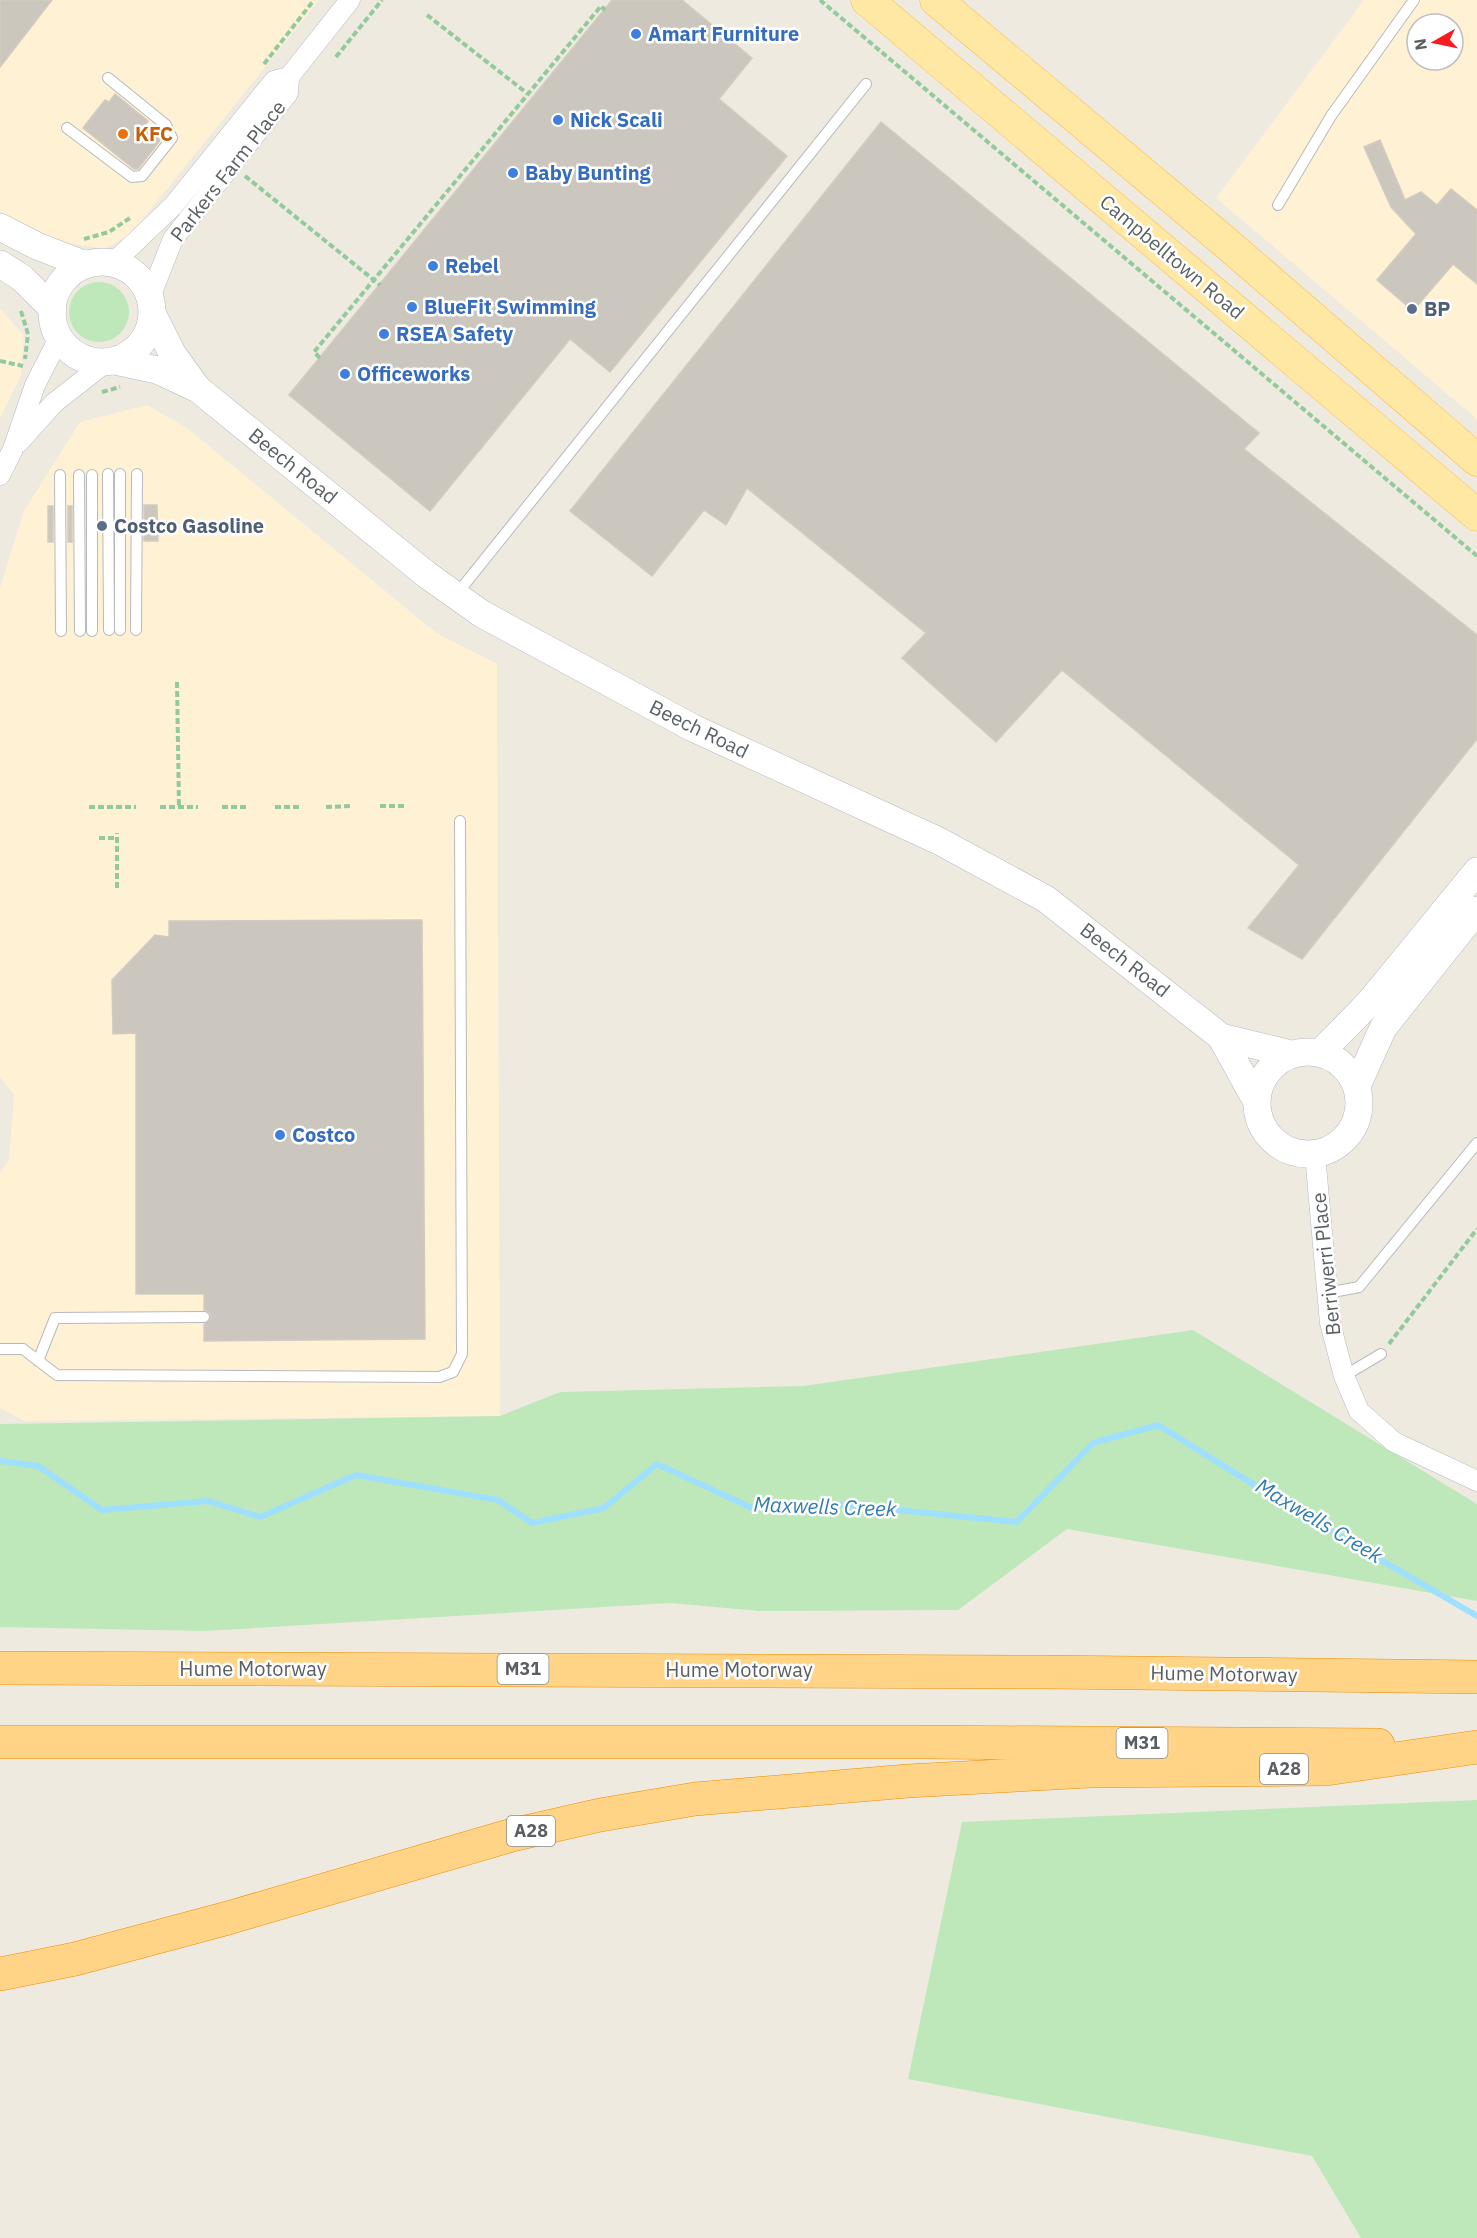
<svg xmlns="http://www.w3.org/2000/svg" width="1477" height="2238" viewBox="0 0 1477 2238" font-family="'IBM Plex Sans',sans-serif">
  <style>
    .commercial { fill: #fff1d4; fill-rule: evenodd }
    .green { fill: #bee8ba }
    .lines { fill: none; stroke-linecap: round; stroke-linejoin: round }
    .stream { stroke: #9fdfff; stroke-width: 6 }
    .building { fill: #cbc7bf; stroke: #d3cbbe; stroke-width: 1.5 }
    .lane-casing { stroke: #b6babf; stroke-width: 12 }
    .street-casing { stroke: #b6babf; stroke-width: 21 }
    .secondary-casing { stroke: #b4b9bf; stroke-width: 28 }
    .primary-casing { stroke: #ffba49; stroke-width: 33 }
    .highway-casing { stroke: #ee8c00; stroke-width: 34 }
    .path { stroke: #93ca9d; stroke-width: 4; stroke-dasharray: 6 3; stroke-linecap: butt }
    .lane { stroke: #fff; stroke-width: 10 }
    .street { stroke: #fff; stroke-width: 20 }
    .secondary { stroke: #fff; stroke-width: 27 }
    .primary { stroke: #ffe7a4; stroke-width: 32 }
    .highway { stroke: #ffd486; stroke-width: 33 }
    .shop-dot { fill: #3f7fe0; stroke: #fff; stroke-width: 2 }
    .food-dot { fill: #e8710a; stroke: #fff; stroke-width: 2 }
    .service-dot { fill: #5c6f8a; stroke: #fff; stroke-width: 2 }
    .labels { text-anchor: middle; stroke-width: 5; stroke-linejoin: round; paint-order: stroke }
    .shield { fill: #fff; stroke: #8b8f92; stroke-width: 1.5 }
    .shield-label { font-size: 18px; font-weight: bold; fill: #595f63 }
    .shop-label { font-size: 20px; font-weight: bold; fill: #366cbe; stroke: #fff; text-anchor: start }
    .food-label { font-size: 20px; font-weight: bold; fill: #c56008; stroke: #fff; text-anchor: start }
    .street-label { font-size: 20px; fill: #595f63; stroke: #fff }
    .service-label { font-size: 20px; font-weight: bold; fill: #4e5e75; stroke: #fff; text-anchor: start }
    .water-label { font-size: 21px; font-style: italic; fill: #317cb2; stroke: #fff }
  </style>
  <rect width="100%" height="100%" fill="#eeeae0"/>
  <path class="commercial" d="M0,0H319L130,235L104,249L61,242L25,228L0,212Z
    M1364,0H1477V419L1216,198ZM1417,24H1453V60H1417Z
    M0,308L24,336L21,375L0,418Z
    M147,405L187,428L435,632L497,664L500,1416L25,1421L0,1408V1173L9,1160L14,1095L0,1077V588L24,511L80,422Z"/>
  <path class="green" d="M69 312a30 30 0 1 1 60 0a30 30 0 1 1-60 0Z
    M1193,1330L1477,1504V1601L1067,1529L958,1610L759,1611L670,1603L205,1631L0,1627V1424L500,1416L560,1392L803,1386Z
    M1477,1800V2238H1361L1312,2156L908,2079L962,1822Z"/>
  <g class="lines">
    <path class="stream" d="M0,1461L38,1466L102,1510L208,1501L260,1517L356,1475L498,1500L532,1523L604,1508L657,1464L754,1509L847,1505L1017,1522L1093,1443L1158,1425L1283,1503L1477,1616"/>
  </g>
  <path class="building" d="M0,0H52L0,67Z
    M612,0H682L752,58L719,99L787,156L610,372L570,339L430,511L289,395Z
    M115,94L148,121L145,125L162,138L138,169H134L83,128L105,100L109,102Z
    M881,122L1259,433L1244,449L1477,635V739L1302,959L1248,928L1299,865L1062,670L996,742L902,658L926,633L747,488L726,525L704,510L652,576L570,511Z
    M1380,140L1405,200L1421,192L1437,205L1451,189L1477,210V284L1453,264L1413,311L1377,280L1416,234L1391,207L1364,147Z
    M144,505H157L158,541H144Z
    M48,506H53V542H48Z
    M68,506H72V542H68Z
    M422,920L425,1339L204,1341V1324L211,1318L210,1313L204,1310V1294H136V1033L113,1034L112,980L155,935L169,937V921Z"/>
  <g class="lines">
    <defs>
      <path id="lane" d="M67,128L132,177L142,176L172,138L166,125L108,78
        M1278,205L1331,116L1414,0
        M108,474L109,630
        M60,475L61,631
        M79,475L80,631
        M92,475V631
        M456,595L866,84
        M120,630V474
        M136,630L137,474
        M1327,1293L1359,1287L1477,1143
        M0,1349H23L57,1375L439,1377L453,1372L462,1354L460,821
        M38,1361L55,1318L204,1317
        M1344,1376L1381,1354"/>
      <path id="street" d="M113,263L173,206L274,81L289,77L350,0
        M150,297L173,239L288,93L289,77
        M19,442L54,403L105,363
        M0,475L13,449L35,385L59,338
        M1315,1154L1330,1323L1344,1376L1359,1411L1394,1442L1477,1481"/>
      <path id="secondary" d="M0,227L37,246L86,265
        M52 312a50 50 0 1 1 100 0a50 50 0 1 1-100 0Z
        M0,264L22,278L53,309
        M152,313L172,353L197,388
        M115,361L157,370L198,389L427,575L482,614L693,728L939,841L1046,899L1221,1037L1257,1102
        M1221,1037L1291,1054
        M1257 1103a51 51 0 1 1 102 0a51 51 0 1 1-102 0Z
        M1320,1053L1369,1003L1477,871
        M1357,1086L1383,1028L1477,910"/>
      <path id="primary" d="M867,0L1477,515
        M936,0L1225,242L1477,460"/>
      <path id="highway" d="M0,1668L1046,1672L1477,1677
        M0,1742H922L1378,1745
        M0,1974L75,1959L228,1918L512,1835L600,1815L695,1799L908,1781L1090,1771L1326,1769L1477,1747"/>
    </defs>
    <use href="#lane" class="lane-casing"/>
    <use href="#street" class="street-casing"/>
    <use href="#secondary" class="secondary-casing"/>
    <use href="#primary" class="primary-casing"/>
    <use href="#highway" class="highway-casing"/>
    <path class="path" d="M820,0L1477,556
      M427,15L528,94
      M336,57L382,0
      M264,64L314,0
      M245,176L380,285
      M84,239L109,232L130,218
      M21,311L28,334L25,359
      M320,358L314,352L601,6L605,10
      M0,361L23,366
      M102,392L120,387
      M177,682L179,807
      M380,806H404
      M89,807H136
      M160,807H198
      M222,807H247
      M275,807H302
      M326,807L353,806
      M99,838H117
      M117,888V833
      M1389,1344L1477,1229"/>
    <use href="#lane" class="lane"/>
    <use href="#street" class="street"/>
    <use href="#secondary" class="secondary"/>
    <use href="#primary" class="primary"/>
    <use href="#highway" class="highway"/>
  </g>
  <g class="shop-dot">
    <circle cx="636" cy="34" r="6"/>
    <circle cx="558" cy="120" r="6"/>
    <circle cx="513" cy="173" r="6"/>
    <circle cx="433" cy="266" r="6"/>
    <circle cx="412" cy="307" r="6"/>
    <circle cx="384" cy="334" r="6"/>
    <circle cx="345" cy="374" r="6"/>
    <circle cx="280" cy="1135" r="6"/>
  </g>
  <circle class="food-dot" cx="123" cy="134" r="6"/>
  <g class="service-dot">
    <circle cx="1412" cy="309" r="6"/>
    <circle cx="102" cy="526" r="6"/>
  </g>
  <g class="labels">
    <g class="shield">
      <rect x="497.5" y="1654" width="51" height="30" rx="4.5"/>
      <rect x="1116.5" y="1728" width="51" height="30" rx="4.5"/>
      <rect x="1260" y="1754" width="48" height="30" rx="4.5"/>
      <rect x="507" y="1816" width="48" height="30" rx="4.5"/>
    </g>
    <g class="shield-label">
      <text x="523" y="1675">M31</text>
      <text x="1142" y="1749">M31</text>
      <text x="1284" y="1775">A28</text>
      <text x="531" y="1837">A28</text>
    </g>
    <g class="shop-label">
      <text x="648" y="41">Amart Furniture</text>
      <text x="570" y="127">Nick Scali</text>
      <text x="525" y="180">Baby Bunting</text>
      <text x="445" y="273">Rebel</text>
      <text x="424" y="314">BlueFit Swimming</text>
      <text x="396" y="341">RSEA Safety</text>
      <text x="357" y="381">Officeworks</text>
      <text x="292" y="1142">Costco</text>
    </g>
    <g class="food-label">
      <text x="135" y="141">KFC</text>
    </g>
    <g class="street-label">
      <text transform="translate(228 171) rotate(-52)" y="7">Parkers Farm Place</text>
      <text transform="translate(1172 257) rotate(40)" y="7">Campbelltown Road</text>
      <text transform="translate(293 466) rotate(39)" y="7">Beech Road</text>
      <text transform="translate(699 729) rotate(26)" y="7">Beech Road</text>
      <text transform="translate(1125 960) rotate(38)" y="7">Beech Road</text>
      <text transform="translate(1326 1264) rotate(-96)" y="7">Berriwerri Place</text>
      <text x="253" y="1676">Hume Motorway</text>
      <text x="739" y="1677">Hume Motorway</text>
      <text transform="translate(1224 1674) rotate(1)" y="7">Hume Motorway</text>
    </g>
    <g class="service-label">
      <text x="1424" y="316">BP</text>
      <text x="114" y="533">Costco Gasoline</text>
    </g>
    <g class="water-label">
      <text transform="translate(825 1507) rotate(2)" y="7">Maxwells Creek</text>
      <text transform="translate(1319 1521) rotate(31)" y="7">Maxwells Creek</text>
    </g>
  </g>
  <g transform="translate(1435 42) rotate(261)"><circle r="28" fill="#ffffff" stroke="#bdbfc1" stroke-width="1.5"/>
  <path d="M0-4.5L10 22L0 15L-10 22Z" fill="#f91b20"/>
  <text y="-9" font-size="16" font-weight="bold" text-anchor="middle" fill="#595f63">N</text>
  </g>
</svg>
